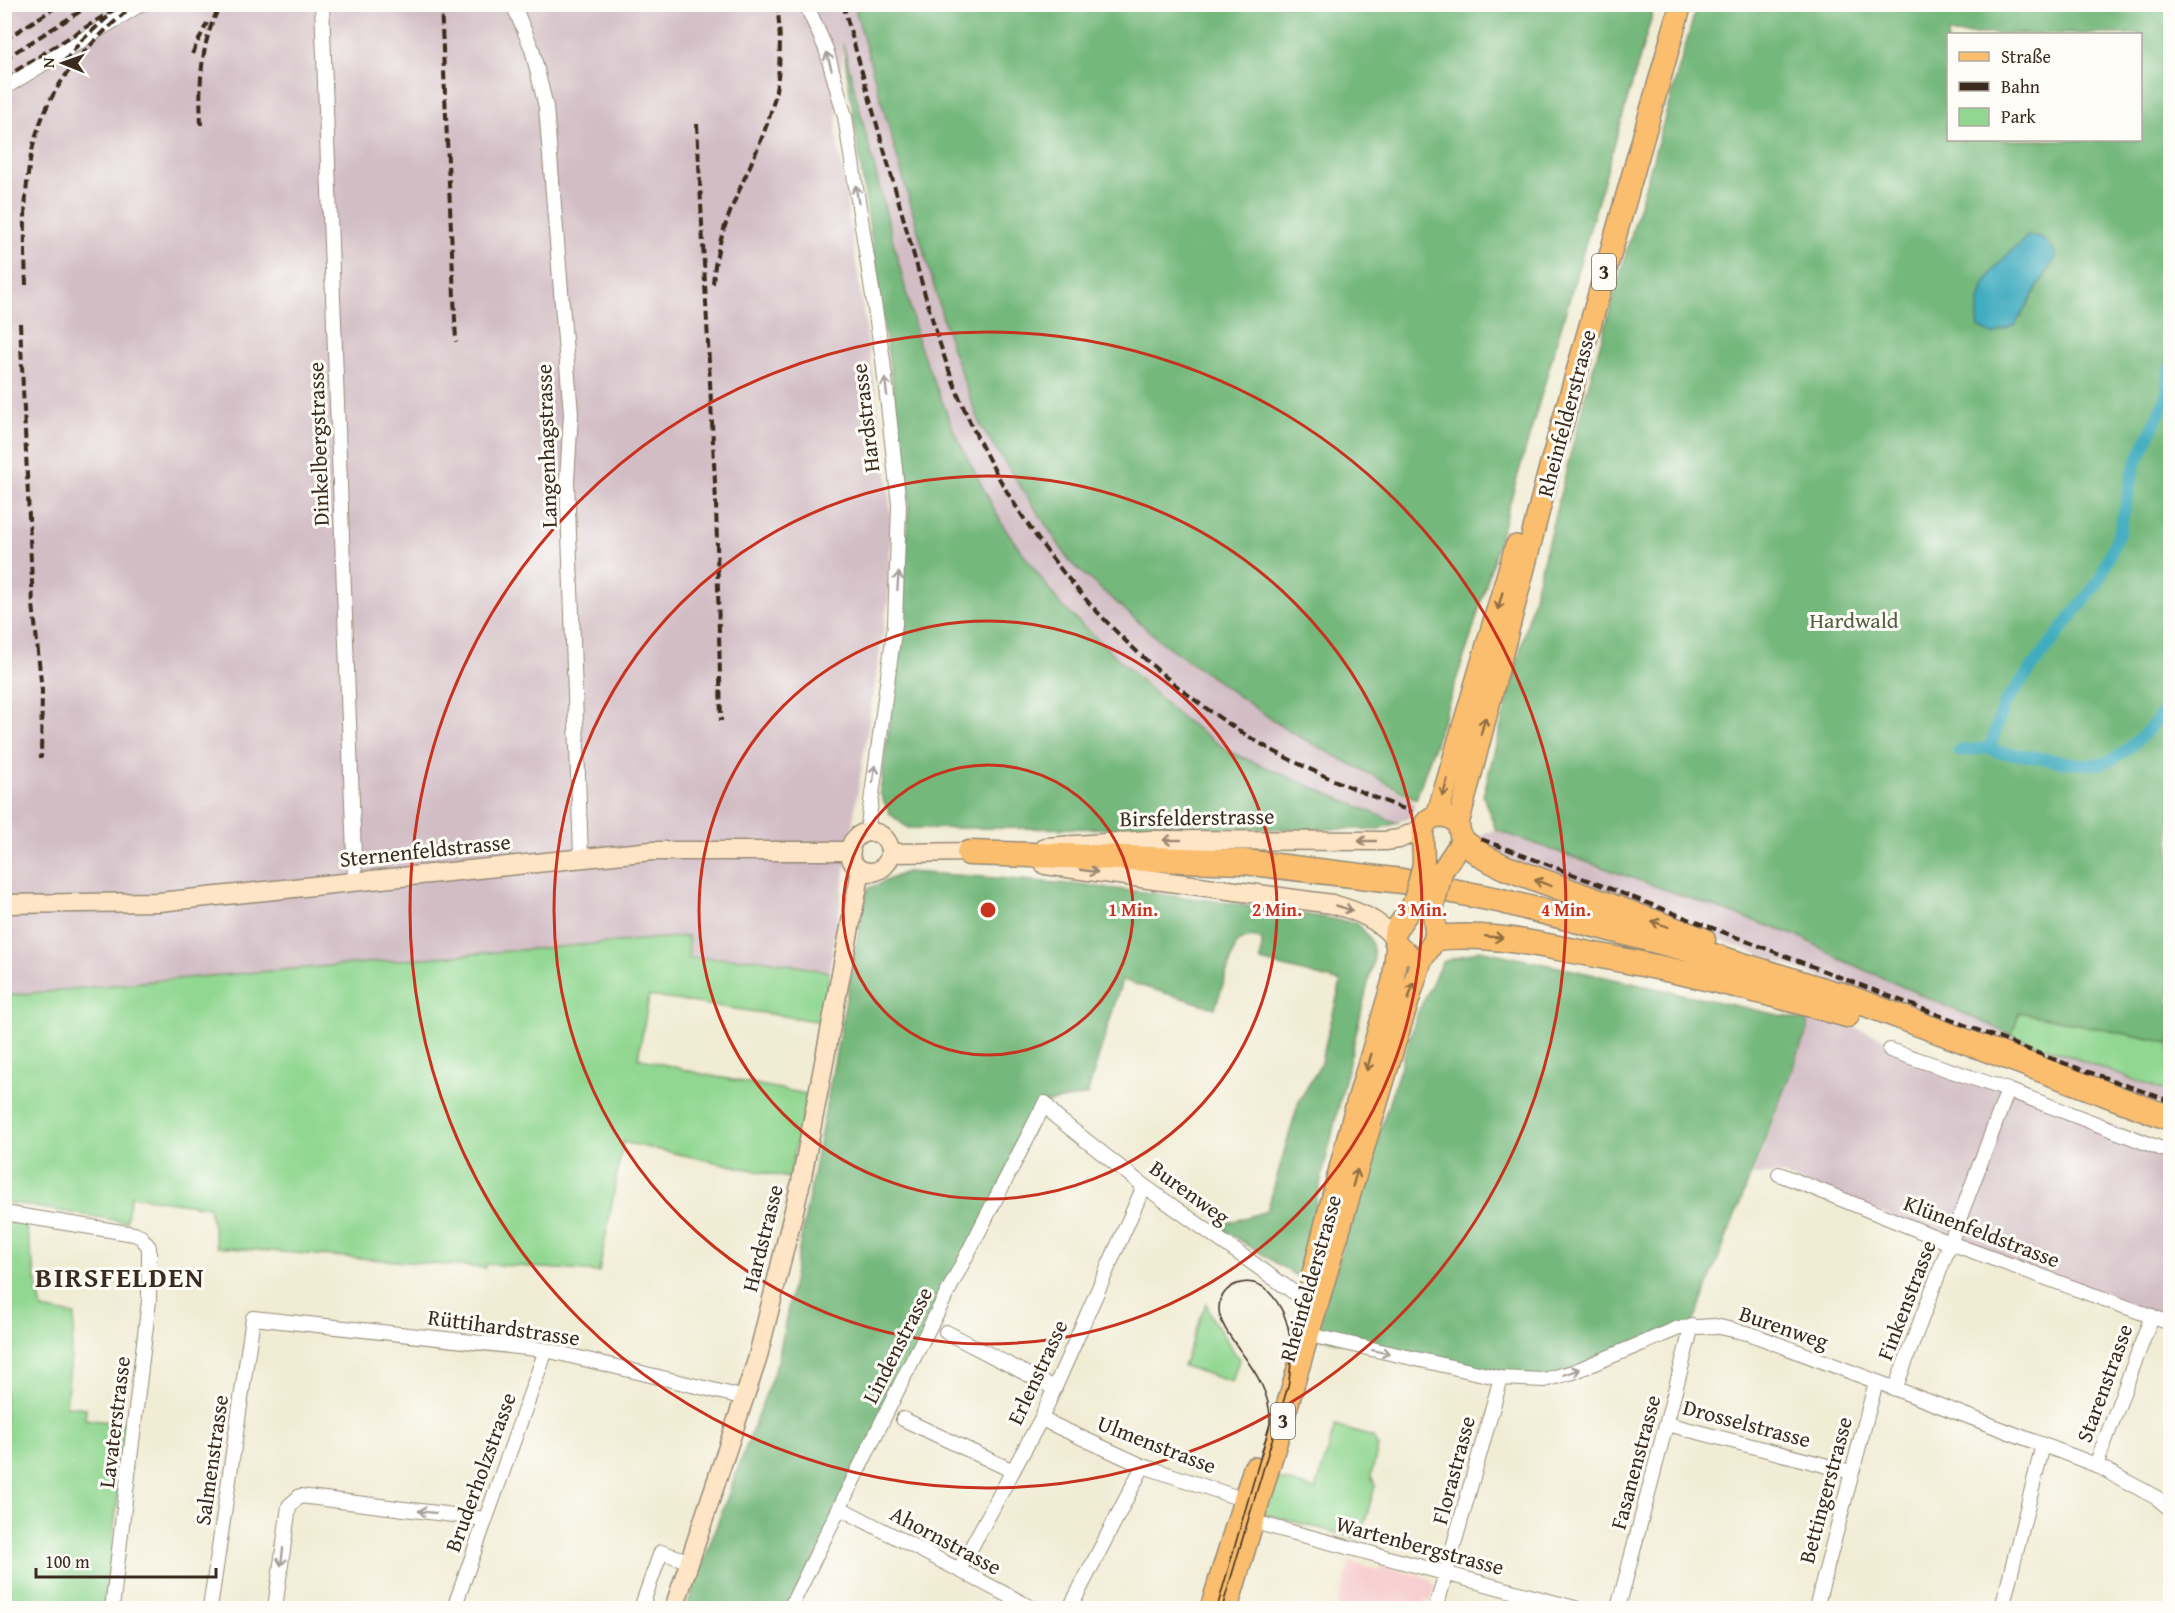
<svg xmlns="http://www.w3.org/2000/svg" width="2175" height="1613" viewBox="0 0 2175 1613" font-family="'Gentium Book Plus',serif">
  <style>
    .built { fill: #f7cfd0 }
    .industrial { fill: #d2bdc5 }
    .green { fill: #91d791; stroke: #668058; stroke-width: 1.5 }
    .forest { fill: #74b87b; stroke: #58714c; stroke-width: 1.5; fill-rule: evenodd }
    .water { fill: #40acbf; stroke: #3e6b6e; stroke-width: 1.5 }
    .lines { fill: none; stroke-linecap: round; stroke-linejoin: round }
    .canal { stroke: #40acbf; stroke-width: 12 }
    .street-casing { stroke: #968b79; stroke-width: 16 }
    .secondary-casing { stroke: #968b79; stroke-width: 21 }
    .primary-casing { stroke: #968b79; stroke-width: 24 }
    .highway-casing { stroke: #968b79; stroke-width: 27 }
    .street { stroke: #fff; stroke-width: 14 }
    .secondary { stroke: #fde5c5; stroke-width: 18 }
    .primary { stroke: #fabe6e; stroke-width: 21 }
    .highway { stroke: #fabe6e; stroke-width: 24 }
    .tram { stroke: #3b2a1e; stroke-width: 1.5 }
    .rail { stroke: #3b2a1e; stroke-width: 4; stroke-dasharray: 9 4.5; stroke-linecap: butt }
    .primary-bridge-casing { stroke: #968b79; stroke-width: 24; stroke-linecap: butt }
    .primary-bridge { stroke: #fabe6e; stroke-width: 21 }
    .oneway { stroke: #a79f9a }
    .oneway2 { stroke: #916d42 }
    .oneway3 { stroke: #9c8872 }
    .ring { fill: none; stroke: #c8321e; stroke-width: 3 }
    .labels { text-anchor: middle; stroke-width: 6; stroke-linejoin: round; paint-order: stroke }
    .shield { fill: #fdfcf7; stroke: #75695f; stroke-width: 1.5 }
    .shield-label { font-size: 21px; font-weight: bold; fill: #3b2a1e }
    .street-label { font-size: 22px; fill: #3b2a1e; stroke: #fdfcf7 }
    .park-label { font-size: 22px; fill: #555e40; stroke: #fdfcf7 }
    .district-label { font-size: 28px; font-weight: bold; letter-spacing: 1.5px; fill: #3b2a1e; stroke: #fdfcf7 }
    .centre { fill: #c8321e; stroke: #fdfcf7; stroke-width: 3 }
    .ring-label { font-size: 18px; text-anchor: middle; font-weight: bold; fill: #c8321e; stroke: #fdfcf7; stroke-width: 6; stroke-linejoin: round; paint-order: stroke }
  </style>
  <rect width="100%" height="100%" fill="#fdfcf7"/>
  <filter id="ink" filterUnits="userSpaceOnUse"><feTurbulence type="fractalNoise" baseFrequency=".0167" numOctaves="2"/><feDisplacementMap in="SourceGraphic" scale="12" xChannelSelector="R" yChannelSelector="G"/><feConvolveMatrix kernelMatrix="1 2 1 2 8 2 1 2 1" color-interpolation-filters="sRGB"/></filter>
  <filter id="wash" filterUnits="userSpaceOnUse"><feTurbulence type="fractalNoise" baseFrequency=".008" numOctaves="4" result="noise"/><feDisplacementMap in="SourceGraphic" scale="24" xChannelSelector="R" yChannelSelector="G"/><feGaussianBlur stdDeviation="1.35" result="paint"/><feColorMatrix in="noise" values="0 0 0 0 0 0 0 0 0 0 0 0 0 0 0 0 0 1.4 0 .05"/><feComposite in="paint" operator="in"/></filter>
  <g filter="url(#wash)">
    <rect width="100%" height="100%" fill="#f1ecd4"/>
    <path class="built" d="M1350,1562L1380,1570L1382,1566L1430,1579L1435,1587L1431,1602L1425,1600L1422,1608H1337Z"/>
    <path class="industrial" d="M4,5H854L950,343L980,425L1071,562L1163,643L1287,730L1410,798L1415,805L1409,818L1397,823L1230,752L1180,717L1060,604L1003,526L956,436L920,347L843,46L836,130L887,470L891,520L889,595L829,972L761,959L689,958L687,936L163,980L5,996Z
      M1496,830L1803,938L1842,960L2012,1035L2170,1093V1109L1519,864L1479,845L1484,833Z
      M1812,1011L2170,1147V1323L1779,1174L1753,1175L1808,1028L1806,1021Z"/>
    <path class="green" d="M688,936L689,958L761,959L829,972L823,1022L649,996L638,1058L702,1074L807,1094L789,1178L623,1142L599,1272L486,1264L485,1268L217,1247L209,1207L131,1196L126,1222L5,1202L4,996L163,980Z
      M2019,1012L2170,1043V1093L2012,1035Z
      M5,1221L25,1223L42,1309L75,1315L66,1406L86,1408L85,1419L126,1424L105,1608H5Z
      M1206,1303L1213,1320L1239,1359L1232,1382L1183,1366Z
      M1335,1426L1373,1437L1378,1447L1371,1475L1375,1486L1360,1539L1261,1513L1273,1477L1316,1490Z"/>
    <path class="forest" d="M854,5H1655L1471,636L1416,799L1287,730L1163,643L1071,563L980,425L950,343Z
      M1697,5H2170V1043L2019,1012L2012,1035L1842,960L1803,938L1496,830L1483,796L1585,397ZM1948,34H2140V140H1948ZM2039,236L2052,248L2056,257L2015,325Z
      M843,44L920,347L956,436L1003,526L1060,604L1180,717L1230,752L1397,823L1379,829L908,828L890,814L880,793L899,646L909,500Z
      M906,872C1057,880 1207,897 1356,923C1368,934 1373,941 1374,958L1298,1277L1218,1226L1267,1211L1299,1101L1320,1066L1341,982L1261,961L1262,940L1252,936L1237,942L1215,1008L1122,980L1087,1095L1045,1103L790,1608H686L778,1361L867,889Z
      M1480,950L1806,1021L1808,1028L1692,1326L1544,1380L1314,1337L1418,1012L1442,962Z"/>
    <path class="water" d="M2028,236C2043,236 2051,243 2056,257L2015,325L1993,335L1979,327C1972,285 1999,262 2028,236Z"/>
    <g class="lines">
      <path class="canal" d="M1990,748L2001,753C2033,754 2065,766 2098,764C2120,763 2158,721 2170,703
        M1959,751L1990,748L2004,704L2099,581L2120,530L2134,468L2166,399L2170,368"/>
    </g>
  </g>
  <g filter="url(#ink)">
    <g class="lines">
      <defs>
        <path id="street" d="M322,4L355,882
          M513,4L532,49L546,107L571,414L567,480L581,856
          M806,4L826,49L845,117L883,360L899,505L895,624L867,832
          M4,88L141,4
          M1890,1050L2008,1090L2170,1152
          M1779,1174L1950,1243L2170,1323
          M4,1213L134,1234L141,1237L149,1247V1301L112,1608
          M946,1332L1054,1388
          M1296,1332L1501,1378L1544,1380L1573,1372L1679,1328L1715,1326L1751,1334L2096,1465L2157,1498L2170,1509
          M1895,1389L2008,1090
          M903,1419L1013,1471
          M1041,1419L1143,1466L1251,1502
          M1667,1424L1851,1472
          M2096,1465L2152,1316
          M840,1508L1032,1608
          M1254,1522L1575,1608
          M959,1570L1041,1419L1144,1186
          M210,1608L253,1318L546,1350L746,1398
          M275,1608L289,1506L300,1496L485,1519
          M454,1608L546,1350
          M641,1608L661,1552L691,1562
          M790,1608L906,1373L1045,1103L1056,1117L1144,1186L1306,1301L1318,1305
          M1070,1608L1143,1466
          M1436,1608L1501,1378
          M1618,1608L1692,1326
          M1816,1608L1876,1382
          M2002,1608L2043,1445"/>
        <path id="secondary" d="M850 852a20 20 0 1 1 40 0a20 20 0 1 1-40 0Z
          M1045,847L1150,840L1385,841L1399,839L1423,828
          M890,853L981,852
          M1045,865L1332,904C1357,911 1378,919 1395,939
          M4,904L159,902L652,851H851
          M674,1608L757,1360L801,1182L861,870"/>
        <path id="primary" d="M1437,816L1516,546
          M1458,824L1550,467L1681,4
          M1423,866C1426,849 1413,818 1440,816C1448,816 1453,819 1458,824L1462,841L1442,871
          M1407,953C1378,937 1407,920 1414,902
          M1311,1281L1354,1114L1393,981L1397,944
          M1211,1608L1254,1468
          M1227,1608L1395,1042L1421,961L1436,938L1433,907"/>
        <path id="highway" d="M1462,841L1484,857L1504,867L1703,940
          M969,853L1244,862L1402,881L1498,900L1710,955L1852,999
          M1436,938C1486,932 1535,944 1585,953C1674,969 1760,990 1847,1015
          M1839,994L2170,1118"/>
      </defs>
      <use href="#street" class="street-casing"/>
      <use href="#secondary" class="secondary-casing"/>
      <use href="#primary" class="primary-casing"/>
      <use href="#highway" class="highway-casing"/>
      <use href="#street" class="street"/>
      <use href="#secondary" class="secondary"/>
      <use href="#primary" class="primary"/>
      <use href="#highway" class="highway"/>
      <path class="tram" d="M1217,1608L1270,1424C1273,1372 1218,1338 1219,1308C1220,1284 1250,1274 1267,1290C1293,1315 1294,1353 1288,1386L1222,1608"/>
      <path class="rail" d="M441,4L456,342
        M843,4C864,80 886,156 907,231C924,290 939,350 963,406C1024,548 1133,671 1268,748C1314,773 1363,793 1412,812
        M4,40L61,4
        M192,54L207,23
        M4,59L92,4
        M64,62L82,40L110,15
        M4,78L123,4
        M697,124L716,502L721,721
        M201,125C199,84 200,42 221,4
        M713,284C717,221 750,176 769,118C781,81 782,43 777,4
        M26,285C21,151 28,93 135,4
        M20,323L33,604L42,691L41,758
        M1481,839L2053,1059L2170,1101"/>
      <defs>
        <path id="primary-bridge" d="M1414,902L1423,866
          M1433,907L1442,871"/>
      </defs>
      <use href="#primary-bridge" class="primary-bridge-casing"/>
      <use href="#primary-bridge" class="primary-bridge"/>
    </g>
    <defs><path id="oneway-shaft" d="M-6 0H5M1.5-3L5.5 0L1.5 3" fill="none" stroke-width="1.6" stroke-linecap="round" stroke-linejoin="round" transform="scale(1.5)"/></defs>
    <g class="oneway">
      <use href="#oneway-shaft" transform="translate(829 61) rotate(-106)"/>
      <use href="#oneway-shaft" transform="translate(857 194) rotate(-99)"/>
      <use href="#oneway-shaft" transform="translate(886 387) rotate(-97)"/>
      <use href="#oneway-shaft" transform="translate(898 581) rotate(-86)"/>
      <use href="#oneway-shaft" transform="translate(874 774) rotate(-82)"/>
      <use href="#oneway-shaft" transform="translate(1381 1352) rotate(12)"/>
      <use href="#oneway-shaft" transform="translate(1572 1372) rotate(-19)"/>
      <use href="#oneway-shaft" transform="translate(427 1512) rotate(-173)"/>
      <use href="#oneway-shaft" transform="translate(282 1557) rotate(97)"/>
    </g>
    <g class="oneway2">
      <use href="#oneway-shaft" transform="translate(1500 601) rotate(106)"/>
      <use href="#oneway-shaft" transform="translate(1483 726) rotate(-75)"/>
      <use href="#oneway-shaft" transform="translate(1445 788) rotate(106)"/>
      <use href="#oneway-shaft" transform="translate(1543 883) rotate(-160)"/>
      <use href="#oneway-shaft" transform="translate(1660 924) rotate(-160)"/>
      <use href="#oneway-shaft" transform="translate(1494 937) rotate(5)"/>
      <use href="#oneway-shaft" transform="translate(1411 991) rotate(-72)"/>
      <use href="#oneway-shaft" transform="translate(1369 1062) rotate(106)"/>
      <use href="#oneway-shaft" transform="translate(1355 1178) rotate(-74)"/>
    </g>
    <g class="oneway3">
      <use href="#oneway-shaft" transform="translate(1172 840) rotate(180)"/>
      <use href="#oneway-shaft" transform="translate(1367 841) rotate(180)"/>
      <use href="#oneway-shaft" transform="translate(1089 871) rotate(8)"/>
      <use href="#oneway-shaft" transform="translate(1344 908) rotate(17)"/>
    </g>
  </g>
  <g class="ring">
    <circle cx="988" cy="910" r="145"/>
    <circle cx="988" cy="910" r="289"/>
    <circle cx="988" cy="910" r="434"/>
    <circle cx="988" cy="910" r="578"/>
  </g>
  <g class="labels">
    <g class="shield">
      <rect x="1592" y="254" width="24" height="36" rx="4.5"/>
      <rect x="1271" y="1403" width="24" height="36" rx="4.5"/>
    </g>
    <g class="shield-label">
      <text x="1604" y="279">3</text>
      <text x="1283" y="1428">3</text>
    </g>
    <g class="street-label">
      <text transform="translate(1566 413) rotate(-75)" y="8">Rheinfelderstrasse</text>
      <text transform="translate(865 418) rotate(-97)" y="8">Hardstrasse</text>
      <text transform="translate(318 444) rotate(-92)" y="8">Dinkelbergstrasse</text>
      <text transform="translate(546 446) rotate(-92)" y="8">Langenhagstrasse</text>
      <text transform="translate(1197 817) rotate(-1)" y="8">Birsfelderstrasse</text>
      <text transform="translate(425 850) rotate(-6)" y="8">Sternenfeldstrasse</text>
      <text transform="translate(1190 1192) rotate(36)" y="8">Burenweg</text>
      <text transform="translate(1982 1231) rotate(21)" y="8">Klünenfeldstrasse</text>
      <text transform="translate(762 1238) rotate(-76)" y="8">Hardstrasse</text>
      <text transform="translate(1310 1278) rotate(-74)" y="8">Rheinfelderstrasse</text>
      <text transform="translate(1906 1300) rotate(-69)" y="8">Finkenstrasse</text>
      <text transform="translate(504 1327) rotate(8)" y="8">Rüttihardstrasse</text>
      <text transform="translate(1784 1327) rotate(19)" y="8">Burenweg</text>
      <text transform="translate(897 1345) rotate(-63)" y="8">Lindenstrasse</text>
      <text transform="translate(1037 1372) rotate(-65)" y="8">Erlenstrasse</text>
      <text transform="translate(2104 1383) rotate(-70)" y="8">Starenstrasse</text>
      <text transform="translate(114 1422) rotate(-83)" y="8">Lavaterstrasse</text>
      <text transform="translate(1747 1423) rotate(15)" y="8">Drosselstrasse</text>
      <text transform="translate(1157 1444) rotate(21)" y="8">Ulmenstrasse</text>
      <text transform="translate(211 1460) rotate(-82)" y="8">Salmenstrasse</text>
      <text transform="translate(1635 1462) rotate(-75)" y="8">Fasanenstrasse</text>
      <text transform="translate(1453 1470) rotate(-75)" y="8">Florastrasse</text>
      <text transform="translate(480 1472) rotate(-70)" y="8">Bruderholzstrasse</text>
      <text transform="translate(1825 1490) rotate(-75)" y="8">Bettingerstrasse</text>
      <text transform="translate(946 1540) rotate(28)" y="8">Ahornstrasse</text>
      <text transform="translate(1420 1545) rotate(15)" y="8">Wartenbergstrasse</text>
    </g>
    <g class="park-label">
      <text x="1854" y="628">Hardwald</text>
    </g>
    <g class="district-label">
      <text x="120" y="1287">BIRSFELDEN</text>
    </g>
  </g>
  <circle cx="988" cy="910" r="9" class="centre"/>
  <g class="ring-label">
    <text x="1133" y="916">1 Min.</text>
    <text x="1277" y="916">2 Min.</text>
    <text x="1422" y="916">3 Min.</text>
    <text x="1566" y="916">4 Min.</text>
  </g>
  <rect width="2175" height="1613" fill="none" stroke="#fdfcf7" stroke-width="24"/>
  <rect x="1947" y="33" width="195" height="108" fill="#fdfcf7" stroke="#afa8a0" stroke-width="1.5"/>
  <rect x="1959" y="52" width="30" height="9" fill="#fabe6e" stroke="#afa8a0" stroke-width="1.5"/>
  <text x="2001" y="63" font-size="18" fill="#3b2a1e">Straße</text>
  <rect x="1959" y="82" width="30" height="9" fill="#3b2a1e" stroke="#afa8a0" stroke-width="1.5"/>
  <text x="2001" y="93" font-size="18" fill="#3b2a1e">Bahn</text>
  <rect x="1959" y="108" width="30" height="18" fill="#91d791" stroke="#afa8a0" stroke-width="1.5"/>
  <text x="2001" y="123" font-size="18" fill="#3b2a1e">Park</text>
  <g transform="translate(63 63) rotate(271)" stroke="#fdfcf7" stroke-width="4.5" paint-order="stroke">
  <path d="M0-4.5L10 22L0 15L-10 22Z" fill="#3b2a1e"/>
  <text y="-9" font-size="16" font-weight="bold" text-anchor="middle" fill="#3b2a1e">N</text>
  </g>
  <path d="M36 1568v9h180v-9" fill="none" stroke="#3b2a1e" stroke-width="3"/>
  <text x="45" y="1568" font-size="18" fill="#3b2a1e" stroke="#fdfcf7" stroke-width="4.5" paint-order="stroke">100 m</text>
</svg>
